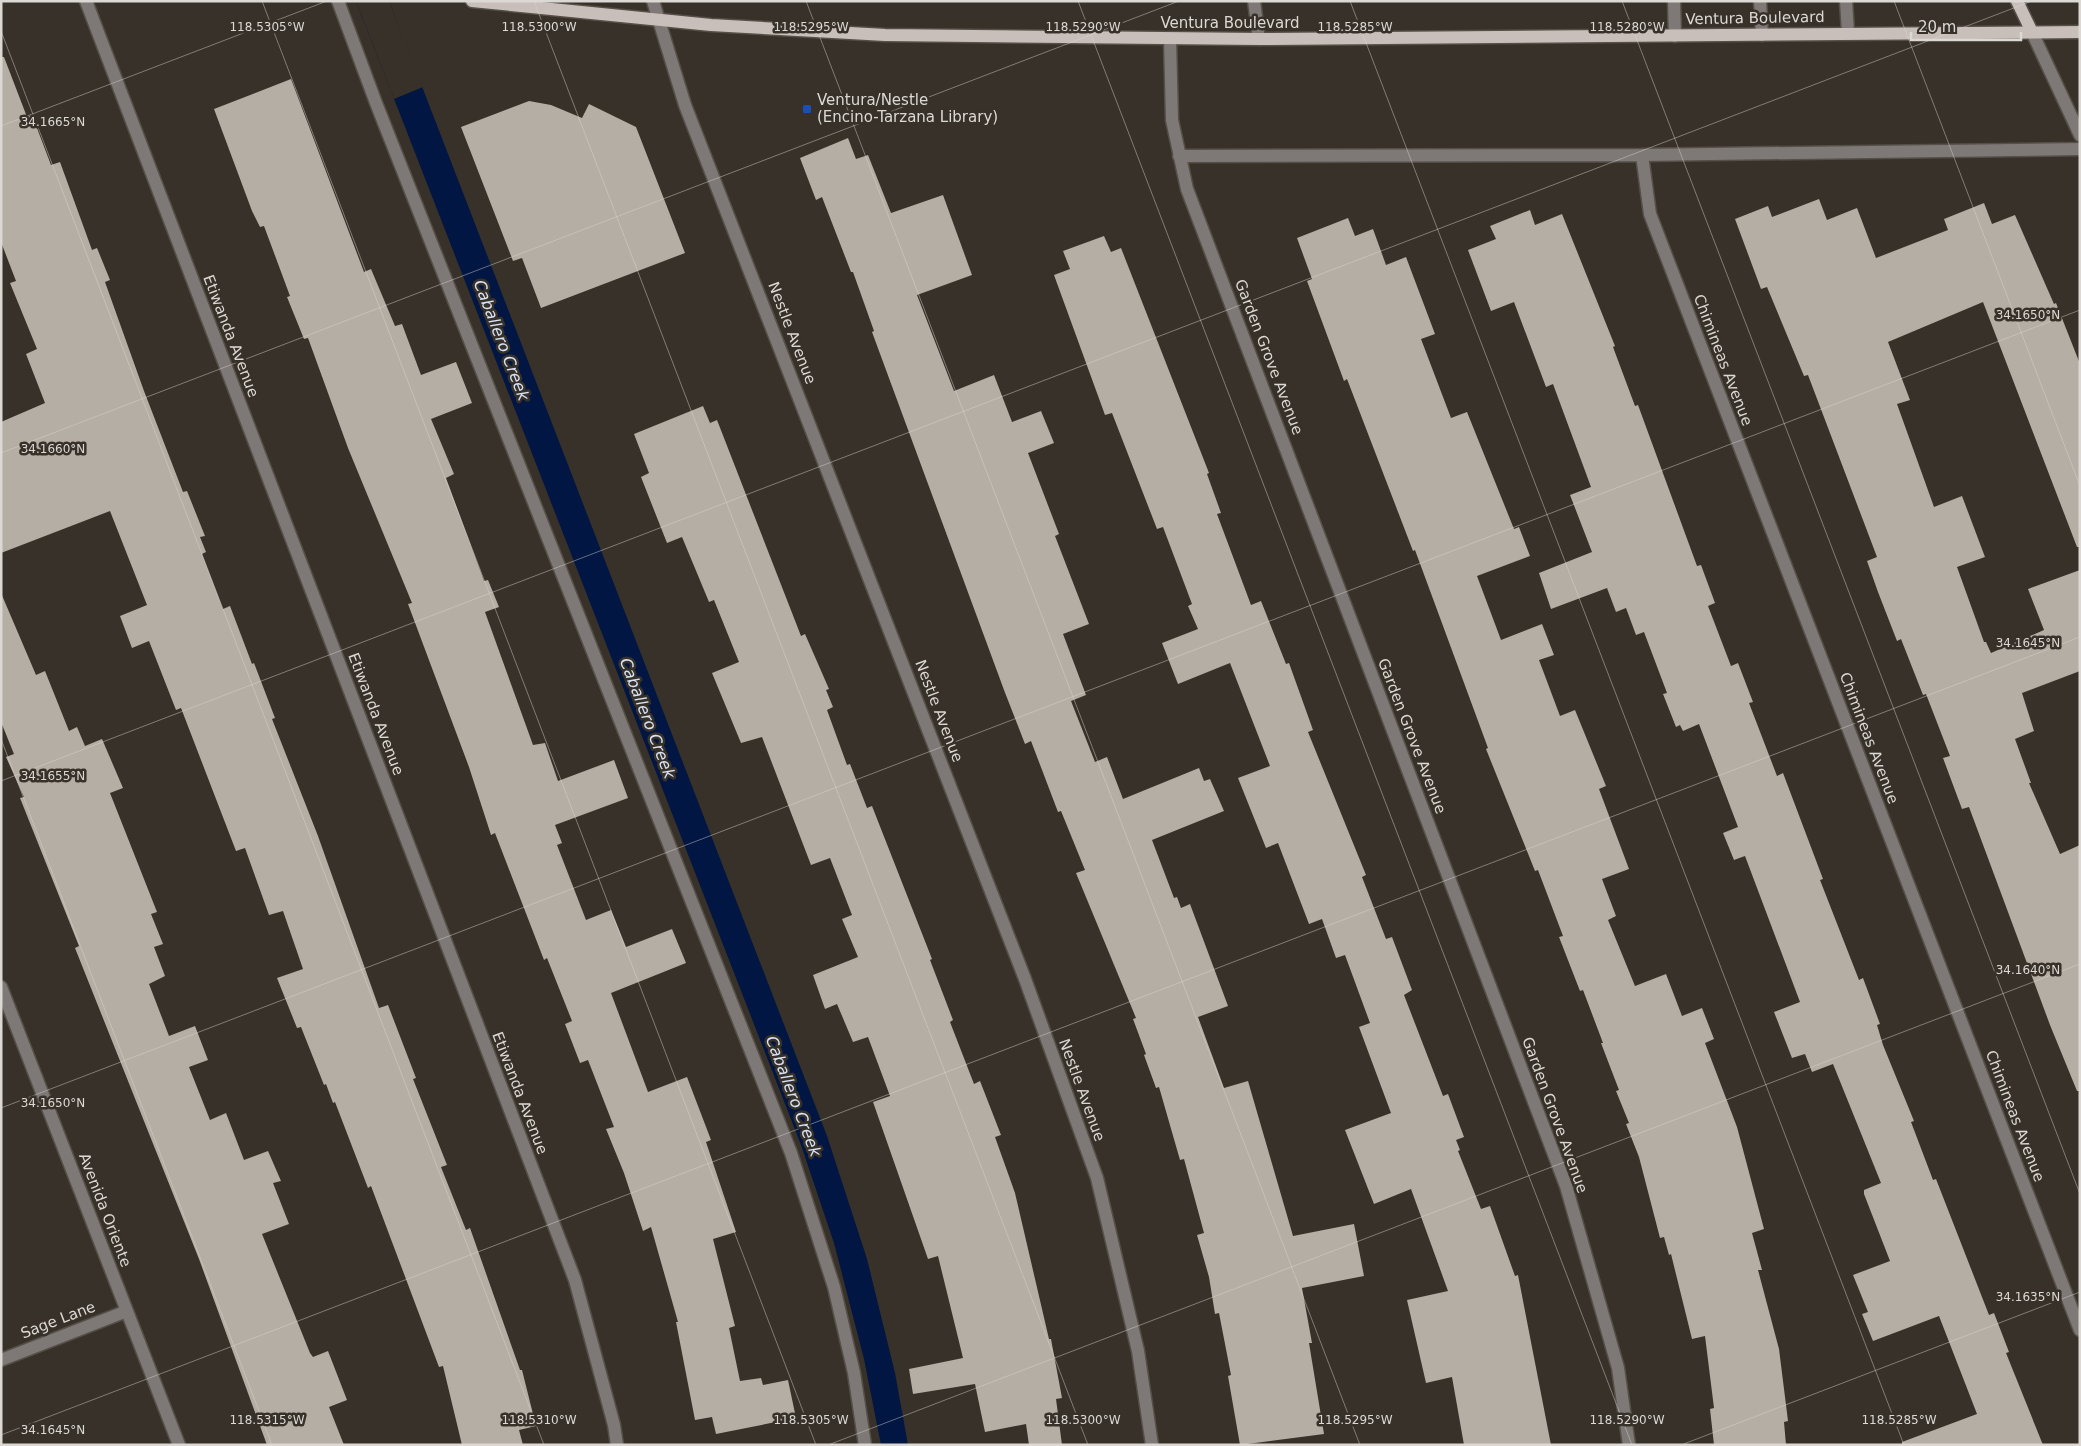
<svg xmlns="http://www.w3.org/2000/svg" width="2081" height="1446" viewBox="0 0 2081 1446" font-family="'DejaVu Sans',sans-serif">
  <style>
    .water { fill: #011642 }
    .pier { fill: #373129 }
    .building { fill: #b5aea4 }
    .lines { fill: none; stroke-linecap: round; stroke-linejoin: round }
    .minor-casing { stroke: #554f48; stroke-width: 15 }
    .major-casing { stroke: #554f48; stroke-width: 15 }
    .minor { stroke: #7e7976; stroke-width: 12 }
    .major { stroke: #c9bfba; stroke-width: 12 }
    .ticks { fill: none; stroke: #dcd8d3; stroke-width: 1; stroke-opacity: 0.45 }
    .transit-dot { fill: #1a4fb4; stroke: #373129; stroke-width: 2 }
    .labels { text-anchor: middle; stroke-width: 5; stroke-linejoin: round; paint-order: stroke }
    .street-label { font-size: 15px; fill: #dcd8d3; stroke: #373129 }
    .poi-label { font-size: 15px; fill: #dcd8d3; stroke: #373129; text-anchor: start }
    .water-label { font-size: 16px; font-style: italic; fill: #d8e3f6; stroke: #373129 }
    .ticks-label { font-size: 12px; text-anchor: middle; fill: #dcd8d3; stroke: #373129; stroke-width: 5; stroke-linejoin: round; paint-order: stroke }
  </style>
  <rect width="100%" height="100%" fill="#373129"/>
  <path class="water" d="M356,1H389L827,1136L867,1259L895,1373L908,1445H881L864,1359L834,1243L801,1145Z"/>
  <path class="pier" d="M356,1H389L423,87L394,99Z"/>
  <path class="building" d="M1,57H4L27,117L32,115L51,165L60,162L92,250L97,248L110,280L105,282L144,391L183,492L187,491L205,536L200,537L206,552L202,554L223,609L230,606L252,664L254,663L275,718L272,719L318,836L379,1008L388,1005L416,1078L413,1079L447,1165L441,1167L466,1230L470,1228L520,1370H522L536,1426L519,1430L523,1445H462L443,1366L439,1367L371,1186L368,1188L335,1102L333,1103L326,1084L324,1085L301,1027L297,1028L277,978L303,969L283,911L269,915L245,848L236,851L181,708L176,710L149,641L132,648L120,616L147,605L110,511L1,553V422L45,403L26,354L37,349L10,283L16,281L1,242Z
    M291,79L364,272L371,269L395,326L402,324L421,375L456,362L472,403L431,419L454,474L446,478L484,581L488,580L499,607L485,612L533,745L545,743L558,781L614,760L628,798L555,825L562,843L557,845L586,920L611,910L626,947L672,929L686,963L611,993L648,1092L687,1077L711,1140L706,1142L736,1232L713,1239L735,1326L729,1328L740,1381L761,1378L763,1385L788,1380L796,1418L716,1434L712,1417L695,1420L676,1322H678L651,1227L643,1231L624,1173L606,1129L614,1127L588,1060L580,1063L565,1024L572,1021L547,958L544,960L495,833L491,835L469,767L408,604L412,603L348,448L308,338L304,339L287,297L290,296L264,226L260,227L252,211L214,109Z
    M529,101L551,105L582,118L589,104L636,127L685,253L541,308L522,258L513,261L461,127Z
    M848,138L856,159L868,155L891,213L943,195L972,275L917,295L954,391L994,375L1012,422L1041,411L1054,443L1028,453L1059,534L1055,536L1089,624L1063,634L1086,695L1071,701L1095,762L1107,757L1123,799L1199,768L1204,781L1210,779L1224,811L1152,840L1174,898L1177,897L1181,908L1190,904L1228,1006L1198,1017L1224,1088L1248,1081L1293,1236L1354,1224L1364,1276L1302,1288L1312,1343H1309L1324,1434L1240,1445L1228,1376L1231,1375L1219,1313L1215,1314L1209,1277L1197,1235L1204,1233L1184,1159L1180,1160L1159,1087L1156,1088L1144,1055L1146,1054L1133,1019L1136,1018L1076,873L1085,870L1061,811L1058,812L1031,741L1025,744L1004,690L872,332L874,331L853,272H851L822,197L816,200L800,158Z
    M1819,199L1827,220L1857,208L1876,258L1948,230L1944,219L1984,203L1992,224L2015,215L2054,304L2056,303L2080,364V547H2077L1983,302L1888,342L1910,400L1897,404L1934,507L1962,496L1985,557L1957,567L1984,642H1986L1991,653L2044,630L2028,589L2080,570V671L2022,693L2034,731L2015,739L2031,783H2029L2060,854L2080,845V1091H2077L2050,1025L1969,807L1962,809L1943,758L1950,756L1926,694L1923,695L1901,639L1897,641L1878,592L1867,561L1877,557L1808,375L1804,376L1767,287L1761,289L1735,219L1768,206L1772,217Z
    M1530,210L1535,225L1562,214L1615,346L1613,347L1635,406L1638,405L1697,566L1701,565L1715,603L1708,606L1731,666L1738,663L1753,702L1749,703L1777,776L1783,773L1823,879L1820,880L1859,980L1863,978L1880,1024L1877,1025L1883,1045L1914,1121L1911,1122L1933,1180L1936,1179L1989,1315L1994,1313L2009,1352L2006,1353L2043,1445H1902V1442L1977,1414L1939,1316L1873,1341L1862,1314L1868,1312L1853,1275L1890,1261L1864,1194V1190L1881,1183L1833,1064L1812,1072L1805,1054L1792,1058L1774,1012L1800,1002L1745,856L1734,860L1723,833L1738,827L1699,724L1683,731L1680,725L1676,727L1663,694L1667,693L1644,632L1636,635L1626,608L1616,612L1607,588L1551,609L1539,573L1592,552L1570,495L1591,487L1553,384L1546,387L1514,302L1491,311L1468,250L1496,239L1490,226Z
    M1348,218L1355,236L1373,229L1386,265L1406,257L1435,334L1421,339L1451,418L1467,412L1514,529L1519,527L1530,556L1477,576L1501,640L1542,624L1554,655L1539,660L1560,716L1575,710L1606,786L1599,789L1629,869L1602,879L1616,916L1608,920L1635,986L1666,974L1682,1016L1702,1008L1714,1039L1705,1043L1737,1127L1764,1229L1752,1233L1762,1270H1758L1779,1349L1788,1421L1784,1422L1786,1445H1714L1710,1409L1714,1408L1705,1336L1692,1339L1671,1254L1669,1255L1664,1237L1660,1238L1639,1157L1626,1124L1629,1123L1616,1091L1619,1090L1601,1043H1603L1583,990L1580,991L1559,937L1563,936L1538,870L1535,871L1486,749L1488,748L1415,550L1413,551L1347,379L1344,381L1307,281L1312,279L1297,238Z
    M1104,236L1111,252L1121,248L1209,473L1207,474L1221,513L1217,514L1251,605L1261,601L1286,664L1289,663L1313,730L1308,732L1366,875L1362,877L1386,939L1392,937L1412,990L1404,995L1443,1096L1448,1094L1464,1137L1456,1140L1460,1150L1458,1151L1481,1209L1490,1206L1515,1276L1518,1275L1551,1445H1464L1452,1377L1426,1383L1407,1300L1448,1291L1411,1189L1374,1204L1345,1130L1391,1113L1359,1027L1370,1023L1345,955L1336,958L1322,919L1309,924L1278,843L1266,848L1238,778L1270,766L1230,663L1178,684L1162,643L1198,629L1188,606L1192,604L1163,527L1157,529L1112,413L1105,415L1054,275L1070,269L1063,251Z
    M703,406L710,423L717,420L801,636L805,634L829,689L826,690L833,707L827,710L847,765L850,764L867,808L872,806L932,959L930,960L953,1020L950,1022L974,1084L980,1081L1001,1135L995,1137L1015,1193L1049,1339H1051L1062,1398L1056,1399L1062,1445H1029L1026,1424L985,1432L975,1384L913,1394L909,1369L963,1358L938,1256L928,1259L873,1102L890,1096L868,1037L853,1042L837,1004L825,1009L813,975L858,957L842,919L852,915L830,858L811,865L762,737L741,743L712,673L739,662L714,600L709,602L682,537L667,543L641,477L649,473L634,434Z
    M1,593L36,675L45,671L69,731L77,727L85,746L102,739L123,788L110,793L157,912L151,914L163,944L154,947L165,976L149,984L169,1036L195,1026L208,1060L189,1067L210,1120L226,1113L244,1160L268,1151L281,1181L273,1183L289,1224L262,1234L310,1353L313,1357L328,1351L347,1400L329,1407L344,1445H267L199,1259L75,948L79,946L20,798L24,797L6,757L14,754L1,722Z"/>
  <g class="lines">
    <defs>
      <path id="minor" d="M86,1L575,1280L614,1425L617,1445
        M338,1L376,103L791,1153L834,1287L854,1373L865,1445
        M653,1L685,105L1025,979L1097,1178L1138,1351L1152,1445
        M1254,1L1259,39
        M1674,1L1675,36
        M1760,1L1762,35
        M1846,1L1848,33
        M2031,30L2080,135
        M1170,39L1172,120L1187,189L1566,1186L1618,1368L1629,1445
        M1642,155L1650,214L2080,1330
        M1179,156L1642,155L2080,149
        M1,987L179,1445
        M1,1360L127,1311"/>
      <path id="major" d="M472,1L711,25L885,35L1259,39L2080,32
        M2017,1L2031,30"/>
    </defs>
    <use href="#minor" class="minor-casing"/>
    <use href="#major" class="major-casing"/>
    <use href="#minor" class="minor"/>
    <use href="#major" class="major"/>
  </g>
  <path class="ticks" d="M262,1L816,1445M534,1L1088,1445M806,1L1360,1445M1078,1L1632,1445M1350,1L1904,1445M1622,1L2080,1194M1894,1L2080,486M1,31L544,1445M1,126L327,1M1,453L1179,1M1,739L272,1445M1,781L2032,1M1,1108L2080,310M1,1435L2080,637M828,1445L2080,964M1681,1445L2080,1292"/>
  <rect class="transit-dot" x="802" y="104" width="10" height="10" rx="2.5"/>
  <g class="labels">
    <g class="street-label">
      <text transform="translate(1755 18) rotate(-1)" y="5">Ventura Boulevard</text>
      <text x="1230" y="28">Ventura Boulevard</text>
      <text transform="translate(792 333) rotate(69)" y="5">Nestle Avenue</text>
      <text transform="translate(231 336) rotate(69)" y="5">Etiwanda Avenue</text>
      <text transform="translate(1269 357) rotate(69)" y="5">Garden Grove Avenue</text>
      <text transform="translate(1723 360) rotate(69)" y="5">Chimineas Avenue</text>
      <text transform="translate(939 711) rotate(69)" y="5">Nestle Avenue</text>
      <text transform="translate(376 714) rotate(69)" y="5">Etiwanda Avenue</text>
      <text transform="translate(1412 736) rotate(69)" y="5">Garden Grove Avenue</text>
      <text transform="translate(1869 738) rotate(69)" y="5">Chimineas Avenue</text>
      <text transform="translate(1082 1090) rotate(70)" y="5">Nestle Avenue</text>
      <text transform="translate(520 1093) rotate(69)" y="5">Etiwanda Avenue</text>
      <text transform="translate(1555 1115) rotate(70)" y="5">Garden Grove Avenue</text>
      <text transform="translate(2015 1116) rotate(69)" y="5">Chimineas Avenue</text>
      <text transform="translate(105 1210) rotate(69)" y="5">Avenida Oriente</text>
      <text transform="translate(58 1320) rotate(-21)" y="5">Sage Lane</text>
    </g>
    <g class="poi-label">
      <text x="817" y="105">Ventura/Nestle<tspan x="817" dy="17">(Encino-Tarzana Library)</tspan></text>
    </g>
    <g class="water-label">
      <text transform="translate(502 340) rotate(69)" y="6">Caballero Creek</text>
      <text transform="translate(648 718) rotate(69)" y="6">Caballero Creek</text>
      <text transform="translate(794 1096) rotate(69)" y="6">Caballero Creek</text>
    </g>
  </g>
  <g class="ticks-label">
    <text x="267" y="31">118.5305°W</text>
    <text x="539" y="31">118.5300°W</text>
    <text x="811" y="31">118.5295°W</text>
    <text x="1083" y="31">118.5290°W</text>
    <text x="1355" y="31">118.5285°W</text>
    <text x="1627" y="31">118.5280°W</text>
    <text x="53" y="126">34.1665°N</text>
    <text x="2028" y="319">34.1650°N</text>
    <text x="53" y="453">34.1660°N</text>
    <text x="2028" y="647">34.1645°N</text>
    <text x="53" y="780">34.1655°N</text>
    <text x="2028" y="974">34.1640°N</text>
    <text x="53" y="1107">34.1650°N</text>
    <text x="2028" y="1301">34.1635°N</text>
    <text x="267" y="1424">118.5315°W</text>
    <text x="539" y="1424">118.5310°W</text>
    <text x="811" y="1424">118.5305°W</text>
    <text x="1083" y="1424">118.5300°W</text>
    <text x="1355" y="1424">118.5295°W</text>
    <text x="1627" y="1424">118.5290°W</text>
    <text x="1899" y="1424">118.5285°W</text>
    <text x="53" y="1434">34.1645°N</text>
  </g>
  <rect width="2081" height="1446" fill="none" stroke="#dcd8d3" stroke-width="5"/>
  <path d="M1911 32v8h110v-8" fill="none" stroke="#dcd8d3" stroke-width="2.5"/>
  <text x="1918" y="32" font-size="15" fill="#dcd8d3" stroke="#373129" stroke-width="4" paint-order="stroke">20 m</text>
</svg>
